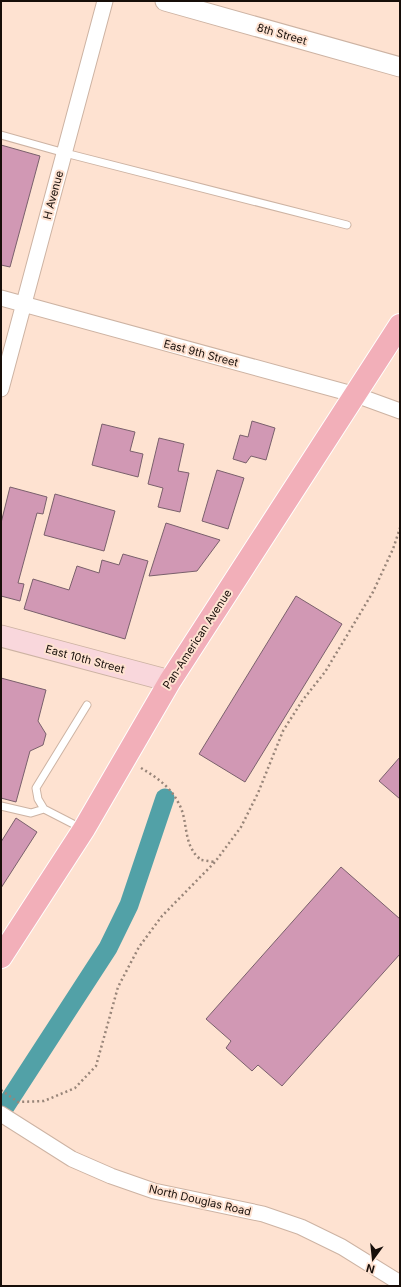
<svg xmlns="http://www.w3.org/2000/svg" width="401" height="1287" viewBox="0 0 401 1287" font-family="Inter,sans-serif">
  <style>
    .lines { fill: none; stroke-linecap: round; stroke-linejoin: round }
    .canal { stroke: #52a1a7; stroke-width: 19 }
    .building { fill: #d198b4; stroke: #7a606c }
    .service-casing { stroke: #cdb3a3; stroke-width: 9 }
    .minor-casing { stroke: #cdb3a3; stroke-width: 17 }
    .tertiary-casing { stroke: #cdb3a3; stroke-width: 21 }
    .secondary-casing { stroke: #cdb3a3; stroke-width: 23 }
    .primary-casing { stroke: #fff; stroke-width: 24 }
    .path { stroke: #988579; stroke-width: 2.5; stroke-dasharray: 2 3; stroke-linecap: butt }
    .service { stroke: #fff; stroke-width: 7 }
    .minor { stroke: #fff; stroke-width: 15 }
    .tertiary { stroke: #fff; stroke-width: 19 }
    .secondary { stroke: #f9d7dc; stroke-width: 21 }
    .primary { stroke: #f2afb9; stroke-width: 22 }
    .labels { text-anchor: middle; stroke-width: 4; stroke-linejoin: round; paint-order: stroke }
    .street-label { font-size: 11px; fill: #170e09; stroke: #fee2d1 }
  </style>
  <rect width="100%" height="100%" fill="#fee2d1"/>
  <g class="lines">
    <path class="canal" d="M1,1113L108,948L129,905L165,798"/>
  </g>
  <path class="building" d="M1,145L40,156L10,267L1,265Z
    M252,421L275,428L266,460L251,456L246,463L233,459L240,435L248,437Z
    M102,424L135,432L130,451L143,454L138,477L92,465Z
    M159,438L184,444L178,471L189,473L180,512L158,507L163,488L148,484Z
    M217,470L244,478L228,529L202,521Z
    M10,487L47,497L43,514L37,513L18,583L24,584L20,601L1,596V523Z
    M55,494L115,511L104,551L44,535Z
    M166,523L220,540L197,571L149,576Z
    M123,554L148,561L125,639L24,609L33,579L69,590L77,566L99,573L102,560L119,565Z
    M296,596L342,624L245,782L199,754Z
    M1,678L46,690L38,721L46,734L43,745L30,751L16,802L1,798Z
    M400,757V799L379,781Z
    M16,818L37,832L1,888V842Z
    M341,867L400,919V954L282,1086L258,1065L252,1071L226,1048L231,1041L206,1019Z"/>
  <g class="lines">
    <defs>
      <path id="service" d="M1,135L65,153L347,225
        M1,806L31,813L44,809
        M81,828L44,809L38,799L36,788L87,705"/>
      <path id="minor" d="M1,298L356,395L400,411
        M1,389L105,1
        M1,1114L72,1159L111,1176L154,1191L263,1214L301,1227L342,1247L400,1283"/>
      <path id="tertiary" d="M165,1L400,67"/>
      <path id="secondary" d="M1,636L170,681"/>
      <path id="primary" d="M1,957L84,829L170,681L400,325"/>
    </defs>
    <use href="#service" class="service-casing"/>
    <use href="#minor" class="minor-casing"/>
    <use href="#tertiary" class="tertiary-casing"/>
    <use href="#secondary" class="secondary-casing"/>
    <use href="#primary" class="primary-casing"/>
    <path class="path" d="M141,768C156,777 171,787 179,804C187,818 184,837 193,851C195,855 199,858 201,860L215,862
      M1,1090L18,1102L44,1101L75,1088L96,1066L118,987L139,947L162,916L215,862L241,827L258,793L283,731L302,701L325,672L373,592L393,549L400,528"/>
    <use href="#service" class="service"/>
    <use href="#minor" class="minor"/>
    <use href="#tertiary" class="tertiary"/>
    <use href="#secondary" class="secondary"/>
    <use href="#primary" class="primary"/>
  </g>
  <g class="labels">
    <g class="street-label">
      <text transform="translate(282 34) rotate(16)" y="4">8th Street</text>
      <text transform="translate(53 195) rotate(-75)" y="4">H Avenue</text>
      <text transform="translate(201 353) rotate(15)" y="4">East 9th Street</text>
      <text transform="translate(197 639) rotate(-57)" y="4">Pan-American Avenue</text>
      <text transform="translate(85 659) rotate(15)" y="4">East 10th Street</text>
      <text transform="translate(200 1200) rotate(13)" y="4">North Douglas Road</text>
    </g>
  </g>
  <rect width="401" height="1287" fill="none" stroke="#170e09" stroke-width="4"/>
  <g transform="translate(373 1259) rotate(195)" stroke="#fee2d1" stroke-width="3" paint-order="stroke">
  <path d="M0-3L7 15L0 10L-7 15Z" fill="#170e09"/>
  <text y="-6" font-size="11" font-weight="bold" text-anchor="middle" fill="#170e09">N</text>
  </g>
</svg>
